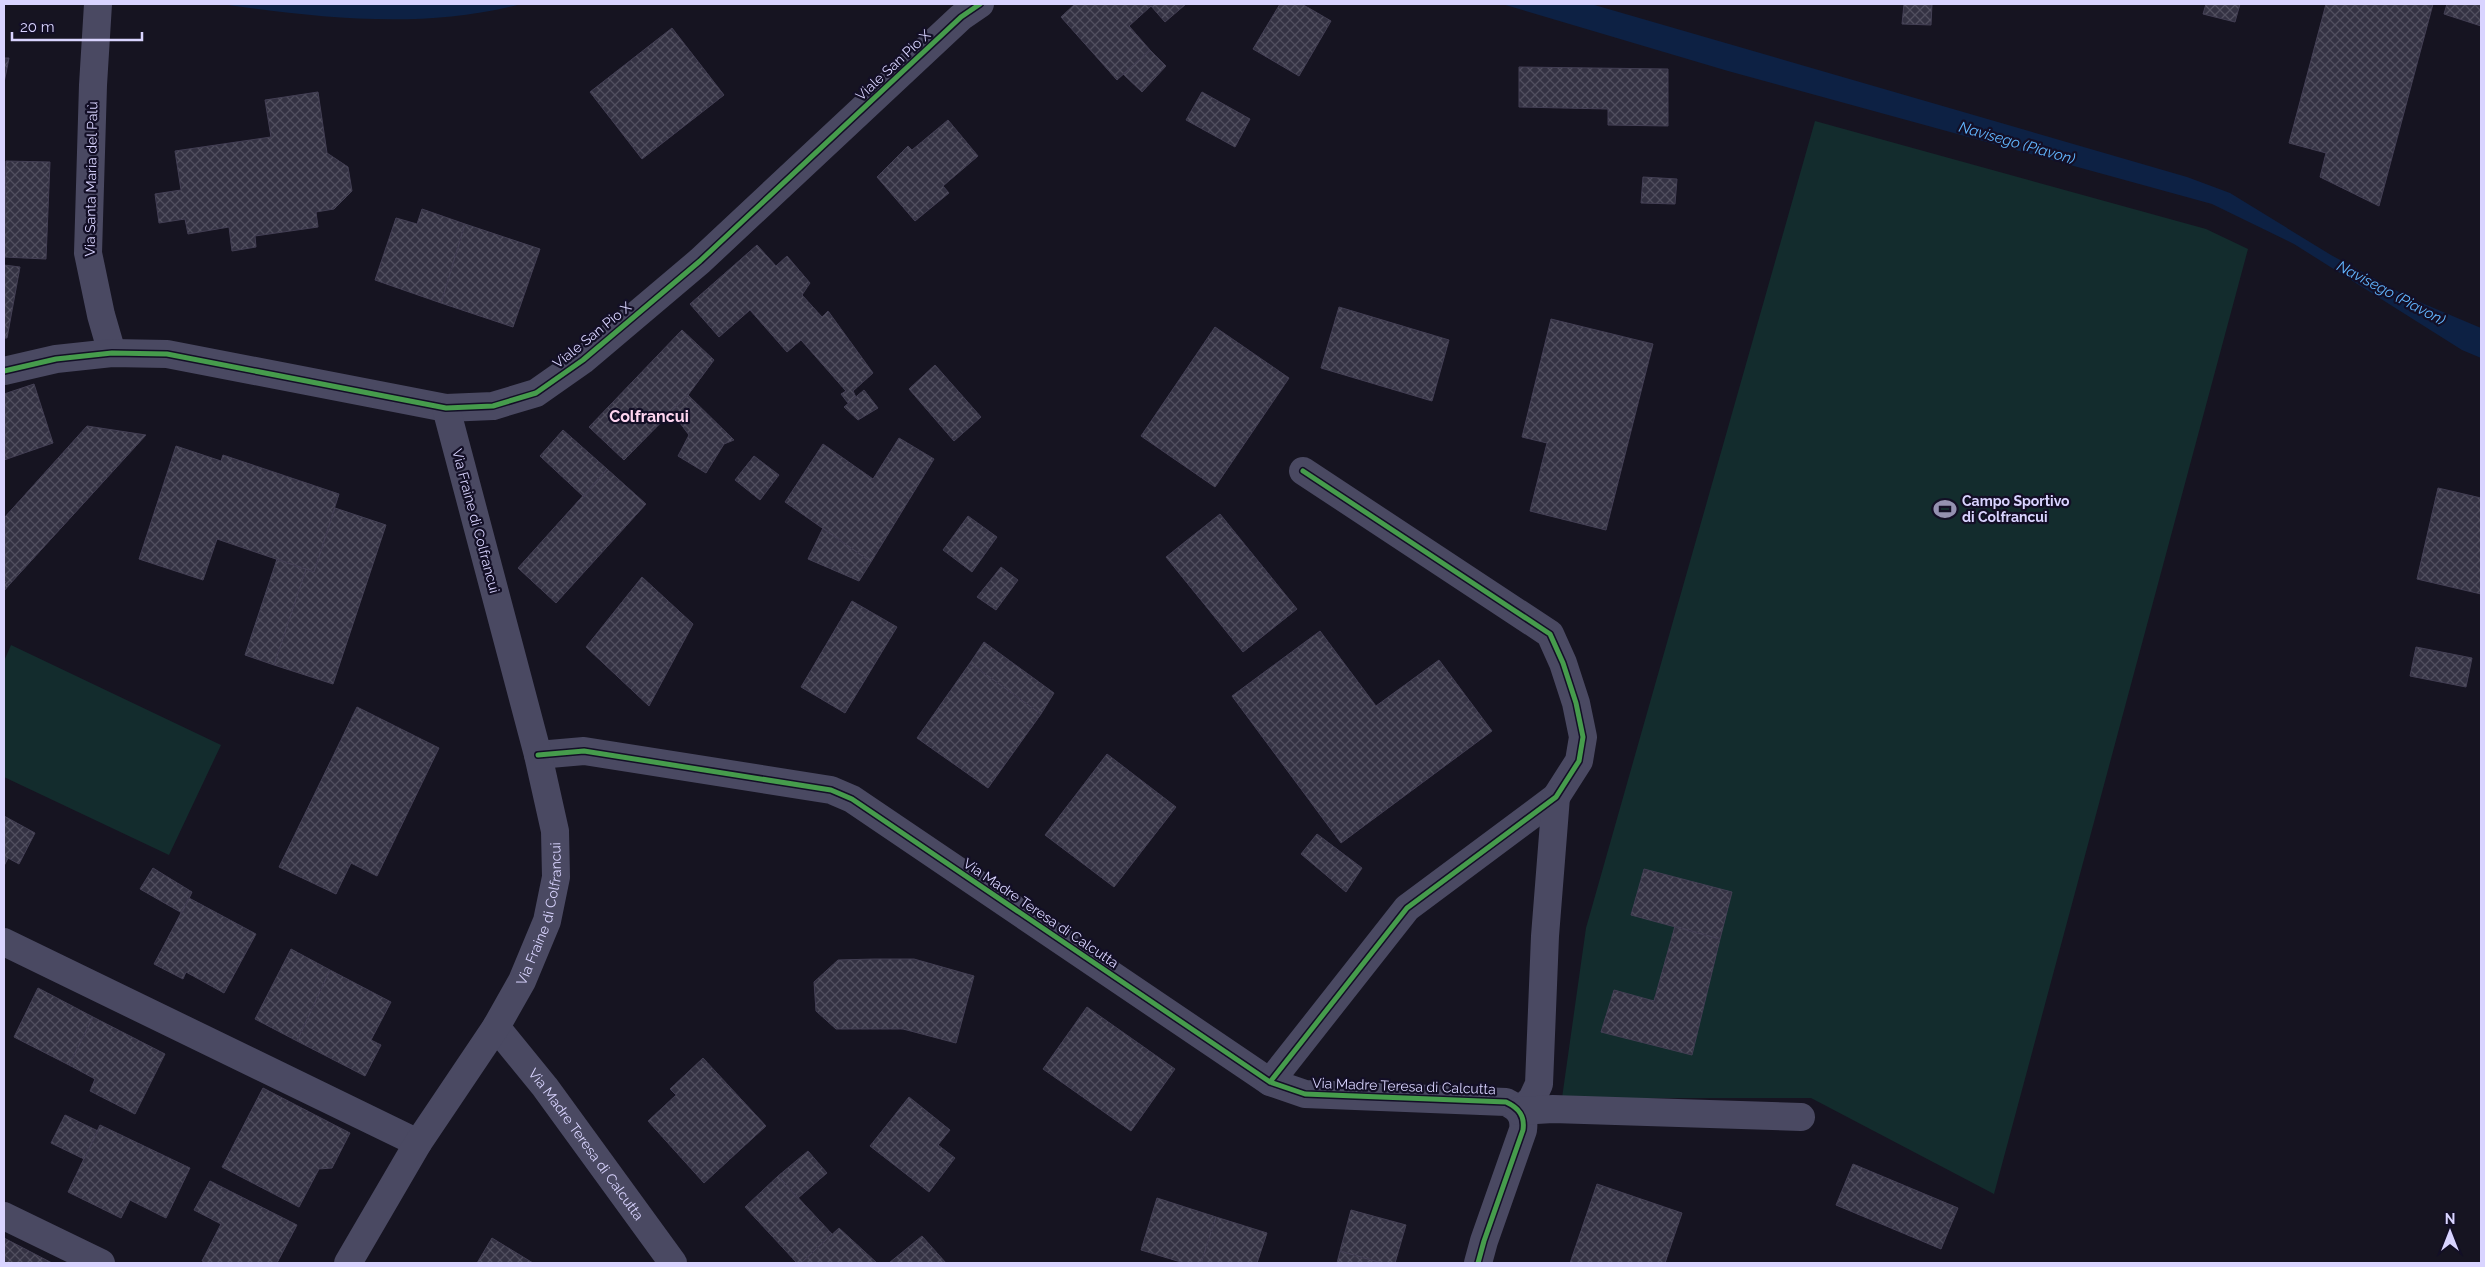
<svg xmlns="http://www.w3.org/2000/svg" width="2485" height="1267" viewBox="0 0 2485 1267" font-family="Raleway,sans-serif">
  <style>
    .garden { fill: #132c2d }
    .water { fill: #0d2144 }
    .building { fill: url(#building-cross-hatch); stroke: #433f54 }
    .lines { fill: none; stroke-linecap: round; stroke-linejoin: round }
    .minor { stroke: #4a4962; stroke-width: 28 }
    .cycleway-casing { stroke: #130f26; stroke-width: 8 }
    .cycleway { stroke: #469c4c; stroke-width: 5 }
    .labels { text-anchor: middle; stroke-width: 4.5; stroke-linejoin: round; paint-order: stroke }
    .street-label { font-size: 14px; fill: #d9d4ff; stroke: #130f26 }
    .poi-label { font-size: 14px; font-weight: bold; fill: #d9d4ff; stroke: #130f26; text-anchor: start }
    .water-label { font-size: 15px; font-style: italic; fill: #62b6ff; stroke: #130f26 }
    .quarter-label { font-size: 16px; font-weight: bold; fill: #ffd6f0; stroke: #130f26 }
  </style>
  <defs>
    <pattern id="building-cross-hatch" width="8" height="8" patternUnits="userSpaceOnUse" patternTransform="scale(1.25)"><rect width="8" height="8" fill="#343243"/><path d="M0 0l8 8M0 8l8-8" fill="none" stroke="#514f5f"/></pattern>
  </defs>
  <rect width="100%" height="100%" fill="#161421"/>
  <path class="garden" d="M1815,121L2206,229L2248,249L1994,1194L1811,1098H1562L1586,928Z
    M11,645L221,745L169,855L4,777V661Z"/>
  <path class="water" d="M221,4H521C422,30 321,18 221,4Z
    M1502,4H1591L2187,177L2230,193L2331,255L2410,298L2481,328V358L2462,350L2294,244L2212,204L1728,71Z"/>
  <path class="building" d="M1075,4H1186L1165,22L1151,6L1129,26L1150,50L1117,80L1061,17Z
    M1280,4H1302L1331,21L1299,76L1253,49Z
    M1904,4H1932L1931,25L1902,24Z
    M2206,4H2240L2235,22L2203,14Z
    M2326,4H2433L2379,206L2320,177L2326,153L2289,143Z
    M2447,4H2481V26L2444,14Z
    M672,28L724,95L642,159L590,92Z
    M1150,50L1166,66L1142,92L1123,74Z
    M4,58H9L4,83Z
    M1519,67L1668,69V126L1608,125V109L1519,107Z
    M318,92L327,153L348,167L352,191L334,209L316,212L318,227L255,236L256,247L232,251L229,227L188,234L185,219L159,223L155,194L181,190L175,151L271,137L265,100Z
    M1202,92L1250,119L1235,147L1186,120Z
    M948,120L978,156L943,186L949,193L915,221L877,177L908,146L912,150Z
    M6,161L50,162L46,259L4,257Z
    M1643,177L1677,179L1675,204L1641,203Z
    M422,209L465,224L441,303L375,280L396,218L417,224Z
    M465,224L540,249L513,327L441,303Z
    M757,245L776,266L787,256L810,283L802,295L822,317L828,311L873,373L853,391L856,397L848,403L841,394L846,391L801,340L787,352L750,310L719,337L690,304Z
    M4,265L20,267L7,338H4Z
    M1339,307L1449,340L1432,401L1321,368Z
    M1551,319L1653,344L1606,530L1530,511L1547,443L1522,437Z
    M1215,327L1289,378L1215,487L1141,436Z
    M682,330L714,360L688,395L624,460L589,427Z
    M935,365L981,417L954,441L909,389Z
    M34,384L53,443L4,460V394Z
    M864,390L878,408L858,420L844,407Z
    M688,395L734,440L724,444L706,473L678,456L689,435L671,411Z
    M87,426L146,435L9,585L4,580V518Z
    M563,430L607,469L584,497L540,456Z
    M899,438L934,459L871,562L785,502L823,444L873,479Z
    M176,446L221,461L223,455L339,494L314,572L217,539L203,580L139,559Z
    M754,456L779,475L760,500L735,480Z
    M607,469L646,504L556,603L518,568Z
    M2438,488L2481,498V594L2417,579Z
    M335,508L386,525L333,684L274,665L306,569L314,572Z
    M1220,514L1297,609L1243,652L1166,557Z
    M968,516L997,537L972,572L943,550Z
    M823,528L871,562L859,581L808,559Z
    M277,559L306,569L274,665L245,655Z
    M1001,567L1018,580L996,610L977,597Z
    M642,577L693,624L649,706L586,647Z
    M4,580L9,585L4,591Z
    M852,601L897,627L845,713L801,687Z
    M1320,631L1376,706L1439,660L1492,731L1341,843L1232,696Z
    M984,642L1054,693L1041,714L970,663Z
    M2416,647L2472,658L2466,687L2410,676Z
    M970,663L1041,714L988,788L917,738Z
    M357,707L439,748L377,876L351,863L336,894L279,867Z
    M1107,754L1176,807L1114,887L1045,835Z
    M4,816L35,833L19,864L8,858L4,866Z
    M1317,834L1362,868L1346,892L1301,854Z
    M153,868L192,892L182,913L140,889Z
    M1644,869L1732,892L1720,939L1631,915Z
    M189,898L256,934L224,993L186,972L183,979L154,964Z
    M1675,926L1720,939L1692,1055L1601,1032L1614,990L1654,1001Z
    M291,949L330,970L297,1041L255,1019Z
    M874,959H914L974,976L956,1043L903,1029H836L816,1011L814,982L838,960Z
    M330,970L391,1002L371,1040L381,1045L365,1076L297,1041Z
    M38,988L93,1017L69,1065L14,1037Z
    M1087,1007L1175,1069L1131,1131L1043,1069Z
    M93,1017L165,1054L135,1114L90,1091L95,1079L69,1065Z
    M703,1058L766,1126L704,1183L648,1121L676,1095L670,1089Z
    M263,1088L350,1133L332,1168L319,1169L299,1207L222,1167Z
    M909,1097L950,1130L938,1145L955,1158L929,1192L870,1146Z
    M65,1115L98,1131L84,1159L51,1143Z
    M100,1125L190,1168L166,1218L130,1200L121,1218L68,1192Z
    M808,1151L827,1173L798,1198L778,1176Z
    M1853,1164L1958,1208L1941,1249L1836,1205Z
    M778,1176L832,1234L801,1263H797L745,1207Z
    M210,1181L297,1225L277,1263H207L202,1261L221,1224L194,1210Z
    M1597,1184L1682,1213L1665,1263H1570Z
    M1157,1198L1216,1217L1201,1263H1184L1141,1250Z
    M1351,1210L1406,1225L1395,1263H1382L1340,1251Z
    M1216,1217L1267,1233L1257,1263H1201Z
    M839,1228L877,1263H801Z
    M922,1236L946,1263H889Z
    M4,1238L52,1263H4Z
    M492,1238L533,1263H477Z
    M1340,1251L1382,1263H1337Z"/>
  <g class="lines">
    <g class="minor">
      <path d="M98,4L93,85L88,253L101,315L112,353"/>
      <path d="M4,371L56,359L112,353L167,354L446,408L493,406L536,393L583,360L700,261L961,17L980,4"/>
      <path d="M538,755L584,751L831,790L852,799L1270,1082L1305,1094L1506,1102C1519,1108 1525,1116 1523,1130L1484,1241L1478,1263"/>
      <path d="M4,942L418,1143"/>
      <path id="s1" d="M496,1027L545,1087L673,1263"/>
      <path d="M1270,1082L1407,908L1556,797L1579,761L1583,737L1576,703L1563,663L1550,634L1303,471"/>
      <path d="M1519,1111L1532,1099L1539,1084L1545,936L1556,797"/>
      <path d="M1519,1111L1553,1109L1801,1117"/>
      <path d="M4,1216L101,1263"/>
      <path id="s2" d="M348,1263L418,1143L496,1027L522,981L547,921L556,877L555,831L538,755L446,408"/>
    </g>
    <defs>
      <path id="cycleway" d="M4,371L56,359L112,353L167,354L446,408L493,406L536,393L583,360L700,261L961,17L980,4
        M538,755L584,751L831,790L852,799L1270,1082L1305,1094L1506,1102C1519,1108 1525,1116 1523,1130L1484,1241L1478,1263
        M1270,1082L1407,908L1556,797L1579,761L1583,737L1576,703L1563,663L1550,634L1303,471"/>
    </defs>
    <use href="#cycleway" class="cycleway-casing"/>
    <use href="#cycleway" class="cycleway"/>
  </g>
  <defs>
    <symbol id="stadium-bare" viewBox="-9 -9 18 18"><path d="M0-5a6.5 5 0 1 0 0 10a6.5 5 0 1 0 0-10ZM-3.5-1.8h7v3.6h-7Z" fill="#9591b1" stroke="#130f26" stroke-width="2.5" paint-order="stroke"/></symbol>
  </defs>
  <g fill-rule="evenodd">
    <use href="#stadium-bare" x="1929" y="493" width="32" height="32"/>
  </g>
  <g class="labels">
    <g class="street-label">
      <text transform="translate(893 65) rotate(-43)" y="5">Viale San Pio X</text>
      <text transform="translate(91 179) rotate(-89)" y="5">Via Santa Maria del Palù</text>
      <text transform="translate(592 335) rotate(-39)" y="5">Viale San Pio X</text>
      <text transform="translate(476 521) rotate(75)" y="5">Via Fraine di Colfrancui</text>
      <text dy="5" stroke="none"><textPath href="#s2" startOffset="402">Via Fraine di Colfrancui</textPath></text>
      <text transform="translate(1041 913) rotate(34)" y="5">Via Madre Teresa di Calcutta</text>
      <text transform="translate(1404 1086) rotate(2)" y="5">Via Madre Teresa di Calcutta</text>
      <text dy="5" stroke="none"><textPath href="#s1" startOffset="148">Via Madre Teresa di Calcutta</textPath></text>
    </g>
    <g class="poi-label">
      <text x="1962" y="506">Campo Sportivo<tspan x="1962" dy="16">di Colfrancui</tspan></text>
    </g>
    <g class="water-label">
      <text transform="translate(2017 143) rotate(16)" y="5">Navisego (Piavon)</text>
      <text transform="translate(2391 293) rotate(28)" y="5">Navisego (Piavon)</text>
    </g>
    <g class="quarter-label">
      <text x="649" y="422">Colfrancui</text>
    </g>
  </g>
  <rect width="2485" height="1267" fill="none" stroke="#d9d4ff" stroke-width="10"/>
  <g transform="translate(2450 1232)" stroke="#130f26" stroke-width="4" paint-order="stroke">
  <path d="M0-4L9 19L0 12L-9 19Z" fill="#d9d4ff"/>
  <text y="-8" font-size="14" font-weight="bold" text-anchor="middle" fill="#d9d4ff">N</text>
  </g>
  <path d="M12 32v8h130v-8" fill="none" stroke="#d9d4ff" stroke-width="2.5"/>
  <text x="20" y="32" font-size="15" fill="#d9d4ff" stroke="#130f26" stroke-width="4" paint-order="stroke">20 m</text>
</svg>
